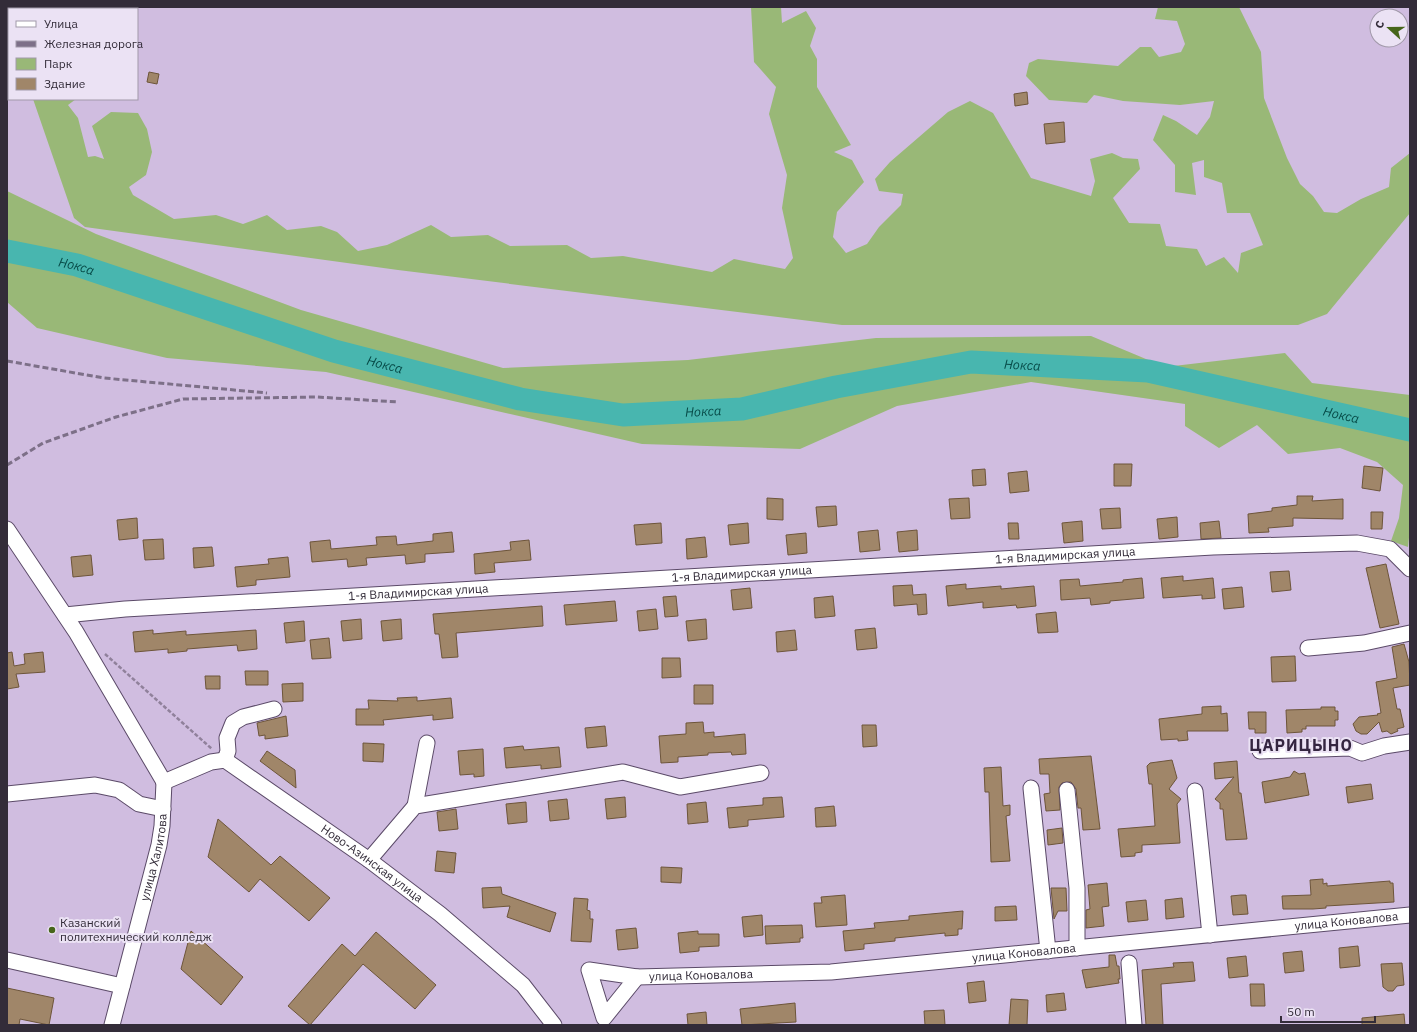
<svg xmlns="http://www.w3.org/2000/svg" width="1417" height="1032" viewBox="0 0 1417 1032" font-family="'IBM Plex Sans',sans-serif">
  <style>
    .green { fill: #99b877 }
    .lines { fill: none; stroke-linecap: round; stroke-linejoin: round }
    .river { stroke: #48b6af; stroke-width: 23 }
    .building { fill: #a08669; stroke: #6d553a }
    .minor-casing { stroke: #5b4a68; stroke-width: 17 }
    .path { stroke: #90819b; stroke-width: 2.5; stroke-dasharray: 4 2; stroke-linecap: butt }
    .minor { stroke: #fff; stroke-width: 15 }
    .rail { stroke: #7d7088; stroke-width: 3; stroke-dasharray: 6 3; stroke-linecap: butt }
    .poi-dot { fill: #46651a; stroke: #ebe2f4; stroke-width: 1.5 }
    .labels { text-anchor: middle; stroke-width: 4; stroke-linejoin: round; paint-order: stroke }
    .street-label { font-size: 12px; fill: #332c39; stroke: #ebe2f4 }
    .poi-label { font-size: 12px; fill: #332c39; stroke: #ebe2f4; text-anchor: start }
    .water-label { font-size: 13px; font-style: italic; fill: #074b48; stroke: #ebe2f4 }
    .district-label { font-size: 16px; font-weight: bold; letter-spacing: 1px; fill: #342540; stroke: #ebe2f4 }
  </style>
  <rect width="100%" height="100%" fill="#d0bde0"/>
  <path class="green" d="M7,7H39L42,9H9V28L7,22Z
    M751,7H781L782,23L806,11L816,28L810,46L817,59V87L851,145L834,152L852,160L864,182L837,212L833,237L846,253L867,244L879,227L901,205L903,194L879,191L875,179L890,162L948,112L970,101L993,113L1031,178L1091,196L1095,181L1090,159L1112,153L1123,158L1138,159L1140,169L1113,198L1129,223L1160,224L1166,246L1197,249L1206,266L1224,257L1238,273L1241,253L1263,245L1250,213H1227L1222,183L1204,177V160L1192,163L1196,195L1175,192V165L1153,140L1163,115L1176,121L1197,135L1210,117L1214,101L1180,105L1123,101L1094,95L1087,103L1049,100L1026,76L1029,63L1038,59L1118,66L1140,47H1151L1159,57L1181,52L1185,44L1177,21L1155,19L1158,7H1239L1261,52L1264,98L1287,158L1300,184L1313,196L1324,212L1337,213L1361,199L1389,187L1391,168L1410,153V213L1327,314L1298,325H842L398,270L85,227L74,218L33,99H76L68,105L78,118L88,157L95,156L104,159L92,126L111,112L138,113L147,129L152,152L146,175L129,187L133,195L174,219L216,215L243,224L267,215L287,230L321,226L337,232L358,251L387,245L431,225L451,237L488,235L510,246L567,245L591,258L623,256L712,272L734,259L785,269L793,258L782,208L787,175L769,114L776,87L754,62Z
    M7,191L96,234L301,310L503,368L688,360L876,338L1091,336L1165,367L1285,353L1312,383L1410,395V528L1408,547L1391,541L1399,518L1403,485L1377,462L1340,448L1288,454L1257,425L1219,448L1185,426V404L1031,382L897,406L800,449L642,444L326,372L167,358L37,328L7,302Z"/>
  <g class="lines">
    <path class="river" id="s1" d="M7,251L77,265L334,351L520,399L623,415L742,409L836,387L971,362L1148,371L1410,430"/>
  </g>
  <path class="building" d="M149,72L159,74L157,84L147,82Z
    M1027,92L1028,104L1015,106L1014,94Z
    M1064,122L1065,142L1046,144L1044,124Z
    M1114,464H1132L1131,486H1114Z
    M1364,466L1383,468L1380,491L1362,488Z
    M985,469L986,485L973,486L972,470Z
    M1027,471L1029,491L1010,493L1008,473Z
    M1297,496H1313L1312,501L1343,499V519L1293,518V526L1268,528L1269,532L1249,533L1248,514L1272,511V508L1297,505Z
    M767,498L783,499V520L767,519Z
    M969,498L970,518L951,519L949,499Z
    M836,506L837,525L818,527L816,507Z
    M1120,508L1121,528L1102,529L1100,509Z
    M1371,512H1383L1382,529H1371Z
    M1177,517L1178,537L1159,539L1157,519Z
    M137,518L138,538L119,540L117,520Z
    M1082,521L1083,541L1064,543L1062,523Z
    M1219,521L1221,538L1201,539L1200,523Z
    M661,523L662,543L636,545L634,525Z
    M748,523L749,543L730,545L728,525Z
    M1008,523H1018L1019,539H1009Z
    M878,530L880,550L860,552L858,532Z
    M917,530L918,550L899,552L897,532Z
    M452,532L454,552L425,554V562L406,564L405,555L366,558L367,565L348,567L347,559L312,562L310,542L330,540L331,549L377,545L376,537L396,536L397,545L433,541V534Z
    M806,533L807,553L788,555L786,535Z
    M705,537L707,557L687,559L686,539Z
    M163,539L164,559L145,560L143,540Z
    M529,540L531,560L494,563L495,572L475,574L474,554L511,550L510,542Z
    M212,547L214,566L194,568L193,548Z
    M91,555L93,575L73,577L71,557Z
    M288,557L290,577L256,580V585L237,587L235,567L269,564L268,559Z
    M1386,564L1399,624L1380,628L1366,568Z
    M1289,571L1291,590L1272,592L1270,572Z
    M1183,576V581L1213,578L1215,598L1202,599V595L1163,598L1161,578Z
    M1142,578L1144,598L1110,601V603L1091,605L1090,598L1061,600L1060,580L1079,579L1080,586L1123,582V580Z
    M966,584V589L1001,586V589L1034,586L1036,606L1017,608L1016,605L983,608V602L948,606L946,586Z
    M912,585L913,595L926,594L927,614L918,615L917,604L894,606L893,586Z
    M1242,587L1244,607L1224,609L1222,589Z
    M750,588L752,608L733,610L731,590Z
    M676,596L678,616L665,617L663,597Z
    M833,596L835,616L815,618L814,598Z
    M615,601L617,621L566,625L564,605Z
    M542,606L543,626L456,633L458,657L442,658L439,634H435L433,614Z
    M656,609L658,629L639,631L637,611Z
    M1056,612L1058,632L1038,633L1036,614Z
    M361,619L362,639L343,641L341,621Z
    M401,619L402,639L383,641L381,621Z
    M706,619L707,639L688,641L686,621Z
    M304,621L305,641L286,643L284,623Z
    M875,628L877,648L857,650L855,630Z
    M153,630V634L186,631V635L256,630L257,649L238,651L237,645L187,649V651L168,653V649L135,652L133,632Z
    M795,630L797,650L777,652L776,632Z
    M329,638L331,658L312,659L310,640Z
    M1404,644L1409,662L1410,685L1393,688L1397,709H1400L1404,727L1397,729L1398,731L1391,734L1387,731L1382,732L1379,722L1367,734H1361L1356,731L1353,724L1359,717L1378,715L1377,714L1381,713L1376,682L1397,678L1392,647Z
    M12,652L14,666L25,664L24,654L43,652L45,672L16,674L19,687L7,689V653Z
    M1295,656L1296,681L1272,682L1271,657Z
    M662,658H680L681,677L662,678Z
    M245,671H268V685H246Z
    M205,676H220V689H206Z
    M303,683V701L283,702L282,684Z
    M694,685H713V704H694Z
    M417,697V701L451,698L453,718L433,720V715L383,720L384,725H356V709H369L368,700L398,701L397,698Z
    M1221,706V714L1227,713L1228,731H1187L1188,740L1178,741V739L1161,740L1159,719L1202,714V707Z
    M1321,707H1335V711H1338V720H1335V726H1306V729H1302V732L1287,733L1286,710L1321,709Z
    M1248,712H1266V733H1255V729H1249Z
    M286,716L288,736L265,739V735L259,736L257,723Z
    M703,722L704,733L714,732V737L745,734L746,754L732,755L731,752L708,753V755L678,757V762L661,763L659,736L686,734V723Z
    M862,725H876L877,746L863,747Z
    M605,726L607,746L587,748L585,728Z
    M363,743L384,744L383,762L363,761Z
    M523,746L524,750L559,747L561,767L541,769V765L506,768L504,748Z
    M483,749L484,776L474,777V774L460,775L458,751Z
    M267,751L295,770L296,788L260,761Z
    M1091,756L1100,829L1083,830L1081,808H1078L1076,789L1071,782L1062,783L1059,787L1060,810L1046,811L1044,794L1050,793L1049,774H1040L1039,759Z
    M1172,760L1177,778L1169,789L1181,799L1177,804L1180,843L1142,845V852L1135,853V856L1121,857L1118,829L1155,826L1152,784H1149L1147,766L1150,763Z
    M1237,761L1239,793H1241L1247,839L1226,840L1223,809H1220V803L1215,799L1234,777L1215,779L1214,763Z
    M1001,767L1003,806L1010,805V815L1006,816L1010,861L991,862L989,792H985L984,768Z
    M1294,771L1299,774L1305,773L1309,795L1265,803L1262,782L1290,777Z
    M1371,784L1373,799L1348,803L1346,787Z
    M625,797L626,817L607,819L605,799Z
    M782,797L784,817L748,820V826L729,828L727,808L763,805V798Z
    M567,799L569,819L550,821L548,801Z
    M526,802L527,822L508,824L506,804Z
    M706,802L708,822L688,824L687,804Z
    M834,806L836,826L816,827L815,808Z
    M456,809L458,829L439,831L437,812Z
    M218,819L271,865L280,856L330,898L309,921L260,879L249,892L208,857Z
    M1062,828L1063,843L1048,845L1047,830Z
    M437,851L456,853L454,873L435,871Z
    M661,867L682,868L681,883L661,882Z
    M1323,879V884L1327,883V886L1390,881V883H1393L1394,902L1326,906V908L1313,909H1283L1282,896L1311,895L1310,880Z
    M1107,883L1109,906L1102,907L1104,926L1086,928V910L1090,909L1088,885Z
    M501,887L502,894L556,913L550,932L507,917L510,906L483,908L482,888Z
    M1051,888H1066L1067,911H1058L1054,919Z
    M845,895L847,925L816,927L814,903H822L821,897Z
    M1241,895H1246L1248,914L1233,915L1231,896Z
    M574,898L588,899L587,910L590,911V919H593L591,942L571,941Z
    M1182,898L1184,917L1166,919L1165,900Z
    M1146,900L1148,920L1128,922L1126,902Z
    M1016,906L1017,920L995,921V907Z
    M963,911L962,929H958V935L945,936V933L895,938V941L864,944V949L845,951L843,931L875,928L874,923L909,920V916Z
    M762,915L763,935L744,937L742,917Z
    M802,925L803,938H800V942L766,944L765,926Z
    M636,928L638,948L618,950L616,930Z
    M191,931L243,977L221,1005L181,969Z
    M698,931V934H719V946L699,947V951L680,953L678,933Z
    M376,932L436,985L415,1009L363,964L310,1025L288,1006L342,944L355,956Z
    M1358,946L1360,966L1340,968L1339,948Z
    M1302,951L1304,971L1285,973L1283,953Z
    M1109,955H1115L1117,966H1119L1120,979H1118L1119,983L1086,988L1082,970L1109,967Z
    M1246,956L1248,976L1229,978L1227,958Z
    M1193,962L1195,981L1161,984L1163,1025H1146L1142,970L1174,967L1173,963Z
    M1402,963L1404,985L1397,986L1393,991H1388L1383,987L1381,964Z
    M984,981L986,1001L969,1003L967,983Z
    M1250,984H1264L1265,1006H1251Z
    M7,988L54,998L49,1025L20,1019L19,1025H7Z
    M1064,993L1066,1010L1047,1012L1046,995Z
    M1011,999L1028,1000L1027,1025H1009Z
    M795,1003L796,1022L742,1025L740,1009Z
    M944,1010L945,1025H925L924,1011Z
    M706,1012L707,1025H688L687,1014Z
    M1404,1014L1405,1025H1362V1018Z"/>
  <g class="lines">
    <defs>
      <g id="minor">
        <path d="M7,529L76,632L164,782"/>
        <path id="s2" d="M65,615L125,609L1213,547L1357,543L1390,549L1410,569"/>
        <path d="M1308,648L1364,643L1410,633"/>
        <path d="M1260,751L1350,748L1362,753L1384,746L1410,742"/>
        <path d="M225,760L228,751L227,738L233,723L243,717L274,709"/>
        <path id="s3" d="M164,782L211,762L225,760L369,860L440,914L523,985L554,1025"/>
        <path d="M1031,788L1048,951"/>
        <path d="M1067,790L1077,888V948"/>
        <path d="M1195,791L1210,935"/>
        <path d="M7,794L95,785L119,790L139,804L163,809"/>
        <path d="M415,806L427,743"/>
        <path d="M369,860L415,806L623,772L680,787L761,773"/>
        <path d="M7,960L122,986"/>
        <path d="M1129,963L1134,1025"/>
        <path d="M589,970L637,977L604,1018Z"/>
        <path id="s4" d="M637,977L831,972L1410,915"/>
        <path id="s5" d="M112,1025L159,845L162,826L164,782"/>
      </g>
    </defs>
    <use href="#minor" class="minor-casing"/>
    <path class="path" d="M105,654L212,749"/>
    <use href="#minor" class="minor"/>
    <path class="rail" d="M7,361L104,378L267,393
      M7,465L43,443L116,417L183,399L317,397L398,402"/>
  </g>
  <circle class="poi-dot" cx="52" cy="930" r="4"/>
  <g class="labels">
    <g class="street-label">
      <text dy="4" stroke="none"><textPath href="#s2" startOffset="1002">1-я Владимирская улица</textPath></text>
      <text dy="4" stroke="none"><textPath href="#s2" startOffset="678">1-я Владимирская улица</textPath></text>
      <text dy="4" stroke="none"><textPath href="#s2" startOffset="354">1-я Владимирская улица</textPath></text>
      <text dy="4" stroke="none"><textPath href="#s5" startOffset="173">улица Халитова</textPath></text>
      <text dy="4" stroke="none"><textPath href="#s3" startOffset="245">Ново-Азинская улица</textPath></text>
      <text dy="4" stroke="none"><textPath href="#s4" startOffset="712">улица Коновалова</textPath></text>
      <text dy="4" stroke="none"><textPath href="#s4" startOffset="388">улица Коновалова</textPath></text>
      <text dy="4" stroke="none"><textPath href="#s4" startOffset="64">улица Коновалова</textPath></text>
    </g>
    <g class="poi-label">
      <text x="60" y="927">Казанский<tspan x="60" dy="14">политехнический колледж</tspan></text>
    </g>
    <g class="water-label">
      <text dy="5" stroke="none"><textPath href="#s1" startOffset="71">Нокса</textPath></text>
      <text dy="5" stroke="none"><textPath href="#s1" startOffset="395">Нокса</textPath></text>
      <text dy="5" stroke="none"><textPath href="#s1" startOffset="1043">Нокса</textPath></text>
      <text dy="5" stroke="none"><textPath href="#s1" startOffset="719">Нокса</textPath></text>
      <text dy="5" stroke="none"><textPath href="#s1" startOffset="1367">Нокса</textPath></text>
    </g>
    <g class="district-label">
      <text x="1301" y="751">ЦАРИЦЫНО</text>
    </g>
  </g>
  <rect width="1417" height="1032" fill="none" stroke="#332c39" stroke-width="16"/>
  <rect x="8" y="8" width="130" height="92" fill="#ebe2f4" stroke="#a199a9"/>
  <rect x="16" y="21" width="20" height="6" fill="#ffffff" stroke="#a199a9"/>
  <text x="44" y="28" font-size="12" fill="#332c39">Улица</text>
  <rect x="16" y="41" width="20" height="6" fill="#7d7088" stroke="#a199a9"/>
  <text x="44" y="48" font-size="12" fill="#332c39">Железная дорога</text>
  <rect x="16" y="58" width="20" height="12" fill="#99b877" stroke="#a199a9"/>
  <text x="44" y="68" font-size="12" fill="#332c39">Парк</text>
  <rect x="16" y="78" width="20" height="12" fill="#a08669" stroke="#a199a9"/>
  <text x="44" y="88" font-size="12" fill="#332c39">Здание</text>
  <g transform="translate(1389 28) rotate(291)"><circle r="19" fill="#ebe2f4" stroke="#a199a9"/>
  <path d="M0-3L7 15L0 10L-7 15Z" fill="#46651a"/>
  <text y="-6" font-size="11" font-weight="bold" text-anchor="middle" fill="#332c39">С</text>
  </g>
  <path d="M1281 1016v6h94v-6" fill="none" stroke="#332c39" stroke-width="2"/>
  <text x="1287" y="1016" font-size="12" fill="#332c39" stroke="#ebe2f4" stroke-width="3" paint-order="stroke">50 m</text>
</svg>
